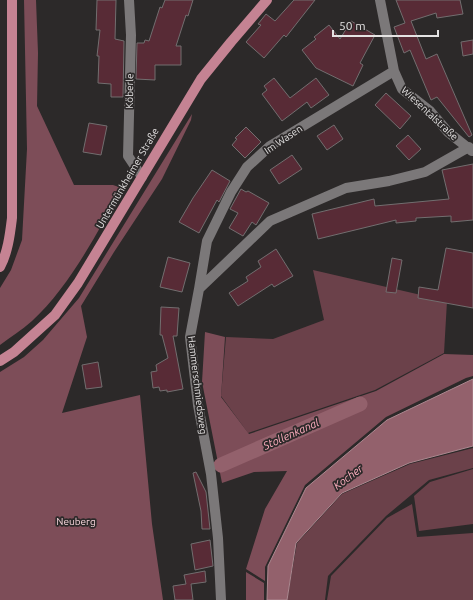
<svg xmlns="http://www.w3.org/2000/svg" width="473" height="600" viewBox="0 0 473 600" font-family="Ubuntu,sans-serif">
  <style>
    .green { fill: #6b414a }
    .forest { fill: #7d4d58 }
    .water { fill: #93616c; stroke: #ac8890 }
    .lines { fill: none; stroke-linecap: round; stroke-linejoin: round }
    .canal { stroke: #93616c; stroke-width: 15 }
    .building { fill: #582b36; stroke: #726e6f }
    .minor { stroke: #7b7879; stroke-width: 10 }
    .major { stroke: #c58393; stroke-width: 10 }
    .labels { text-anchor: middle; stroke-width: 3.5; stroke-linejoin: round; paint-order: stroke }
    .street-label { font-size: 10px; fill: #e5e3e3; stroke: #2c2929 }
    .park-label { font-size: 10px; fill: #f8d6dc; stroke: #2c2929 }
    .water-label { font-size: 11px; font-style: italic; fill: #feaebf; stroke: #2c2929 }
  </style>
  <rect width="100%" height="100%" fill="#2c2929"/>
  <path class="green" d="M313,270L447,301L444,353L375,390L248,433L221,396L226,337L273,339L324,320Z
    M473,448V468L429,480L386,516L328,576L325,600H287L297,543L342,494L410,464Z
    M473,469V524L419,531L414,496L430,482Z
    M412,504L417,537L473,533V600H327L331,576L387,518Z"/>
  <path class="forest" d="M24,0H36L38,53L37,106L74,185H113L122,188C97,233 70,286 32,321C22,330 10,337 0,345V288L11,270L22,240L27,149Z
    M192,114L191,120L162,179L114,252L81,306L87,337L62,413L140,395L152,524L163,600H0V372L24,357L43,340L79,298Z
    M205,332L225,337L221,397L249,434L376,391L444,354L473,355V376L466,378L386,417L305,485L265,567V581L246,569L265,509L287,471L254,472L222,483L202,382Z
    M246,572L264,583V600H246Z"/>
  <path class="water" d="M473,379V446L409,463L342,493L296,543L287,600H267L268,566L306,488L387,420Z"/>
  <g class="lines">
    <path class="canal" d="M221,465L360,404"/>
  </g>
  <path class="building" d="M97,0H116L115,39L124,41L123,97H111V84L98,83L99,56H97L100,30H96Z
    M165,0H193L188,16L186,15L176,46H181V65H155V80L136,79L137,43H144L145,40L149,41L160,7L162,8Z
    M294,0H315L286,37L284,35L264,58L246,42L261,25L258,24L266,14L275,21Z
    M396,0H460L463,14L437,18L436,13L411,21L426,59L437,54L472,135L469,137L437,97L431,100L410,50L404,53L394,27L405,23Z
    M351,21L375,35L360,63L363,65L353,86L316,68L302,50L316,39L314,37L329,25L340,39Z
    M473,40V54L463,56L461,42Z
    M274,78L290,98L316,78L329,95L311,108L307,102L282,121L262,94L267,90L264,86Z
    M386,93L411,116L400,129L375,105Z
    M89,123L107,126L101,155L83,152Z
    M334,125L343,139L327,150L317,136Z
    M246,127L261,142L245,158L232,145L237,139L235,138Z
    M408,135L421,149L409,160L396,146Z
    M292,155L302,169L279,184L270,170Z
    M473,164V220L451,222V216L416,218V221L396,223V220L318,239L312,214L374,199L375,206L449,199L442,170Z
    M212,170L230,181L219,202L217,200L199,233L179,222L193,198Z
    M241,189L246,192L248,191L269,203L256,225L252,222L243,236L229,228L238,213L230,209Z
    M446,248L473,253V308L418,298L419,287L438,290Z
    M276,249L293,276L274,287L272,284L238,306L229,293L248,281L246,277L261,267L258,261Z
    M168,257L190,263L182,292L160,287Z
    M392,258L402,260L396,293L386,292Z
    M161,307L179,308L177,336H173L183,389L167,392V390L160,391L159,387L153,388L151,372L157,371L156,365L168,358L162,335H160Z
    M98,362L102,387L86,389L82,365Z
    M196,472L206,492L210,529H202L201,511L193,473Z
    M210,540L213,566L195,570L191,544Z
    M205,571L206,582L191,584L193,600H175L173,586L186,584L184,575Z"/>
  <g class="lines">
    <path class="minor" d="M129,0L131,35L128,156L142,177
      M380,0L394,71L402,89L430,111L448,132L472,151
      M199,289L207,241L231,192L247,167L270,146L394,71
      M221,600L218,538L211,474L198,405L190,337L199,289L270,221L346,188L389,181L425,172L469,147"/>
    <path class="major" d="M0,267C8,252 10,234 12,218V0
      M0,361L14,352L55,315L78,283L201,79L231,42L267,0"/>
  </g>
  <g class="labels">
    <g class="street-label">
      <text transform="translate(129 91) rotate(-89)" y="4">Köberle</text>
      <text transform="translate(430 113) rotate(43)" y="4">Wiesentalstraße</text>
      <text transform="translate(283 139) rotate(-34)" y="4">Im Wasen</text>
      <text transform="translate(127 178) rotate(-60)" y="4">Untermünkheimer Straße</text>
      <text transform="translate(198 385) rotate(83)" y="4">Hammerschmiedsweg</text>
    </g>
    <g class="park-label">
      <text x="76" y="525">Neuberg</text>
    </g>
    <g class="water-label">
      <text transform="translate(291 434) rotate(-24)" y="4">Stollenkanal</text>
      <text transform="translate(348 477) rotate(-37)" y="4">Kocher</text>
    </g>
  </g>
  <path d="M333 30v6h105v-6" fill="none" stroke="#e5e3e3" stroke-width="2"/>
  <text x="339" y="30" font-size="12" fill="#e5e3e3" stroke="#2c2929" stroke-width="3" paint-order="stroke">50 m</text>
</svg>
